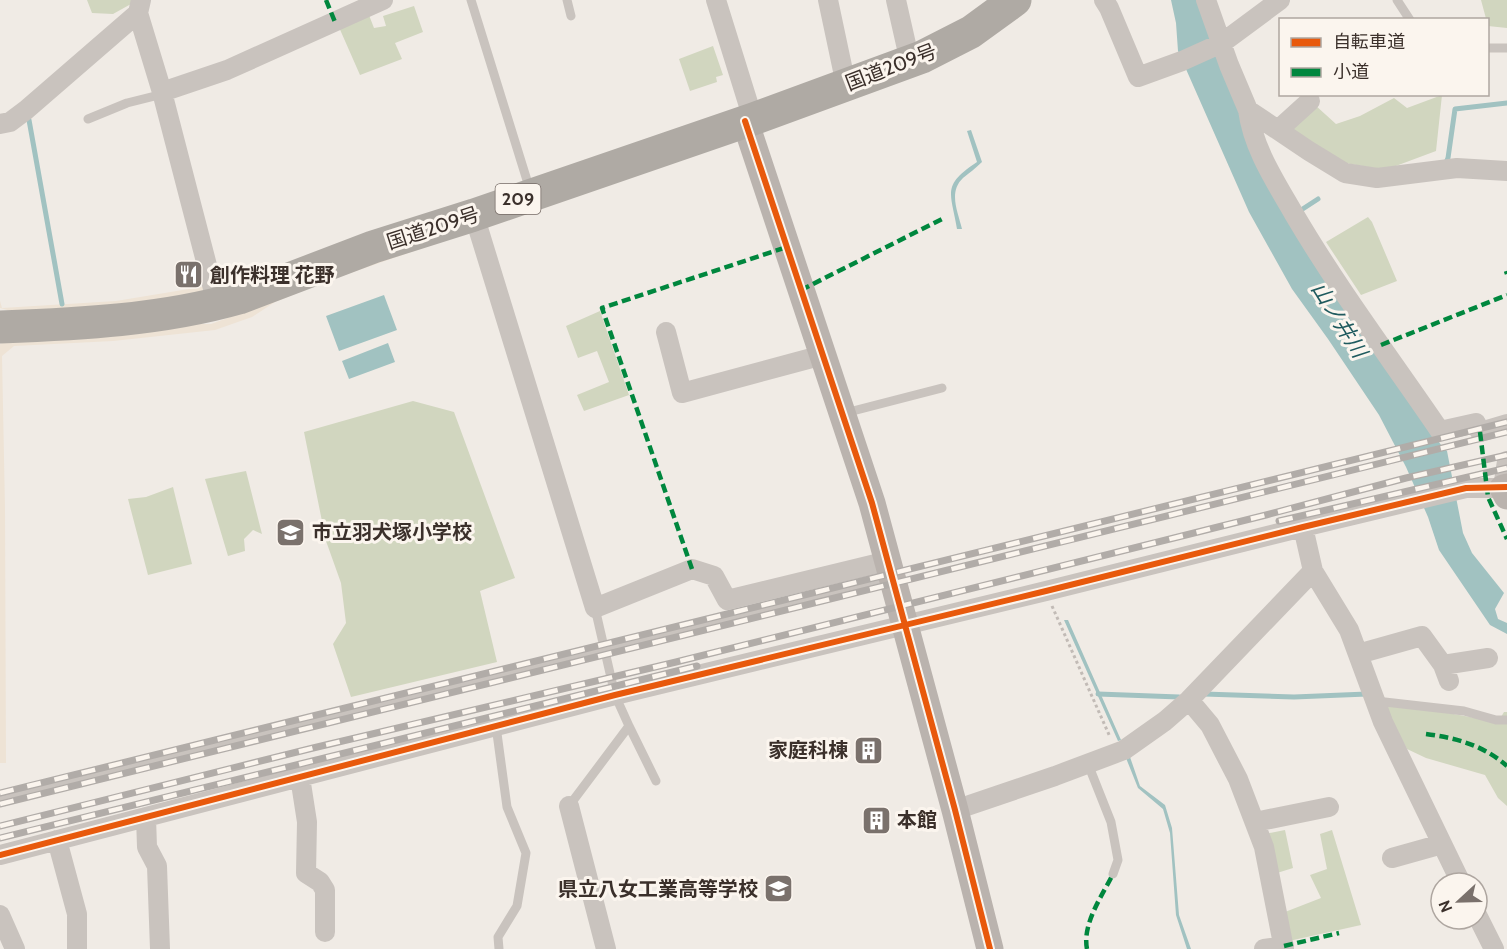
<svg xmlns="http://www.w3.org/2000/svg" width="1507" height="949" viewBox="0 0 1507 949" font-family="Cabin,'Noto Sans JP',sans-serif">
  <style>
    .green { fill: #d1d6bf }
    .plaza { fill: #eee3d5 }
    .water { fill: #a1c2c1 }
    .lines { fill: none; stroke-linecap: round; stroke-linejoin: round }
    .stream { stroke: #a1c2c1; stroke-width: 5 }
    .path { stroke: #c2bbb6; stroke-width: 3; stroke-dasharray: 3 3; stroke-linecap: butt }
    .lane { stroke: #c9c3be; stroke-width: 9 }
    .street { stroke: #c9c3be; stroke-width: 20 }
    .secondary { stroke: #bab3ae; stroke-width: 27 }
    .highway { stroke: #afaaa4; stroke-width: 33 }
    .rail-casing { stroke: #b1aca8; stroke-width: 7 }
    .rail { stroke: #fbf5ee; stroke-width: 4.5; stroke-dasharray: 14; stroke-linecap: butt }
    .quiet { stroke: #00873e; stroke-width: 4.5; stroke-dasharray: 9 4.5; stroke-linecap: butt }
    .cycleway-casing { stroke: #fbf5ee; stroke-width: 10 }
    .cycleway { stroke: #e8590c; stroke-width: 6 }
    .labels { text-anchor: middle; stroke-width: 6; stroke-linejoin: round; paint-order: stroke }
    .shield { fill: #fbf5ee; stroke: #756b66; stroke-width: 1.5 }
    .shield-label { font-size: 18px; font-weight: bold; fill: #3b302b }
    .street-label { font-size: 20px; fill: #3b302b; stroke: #fbf5ee }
    .poi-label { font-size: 20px; font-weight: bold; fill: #3b302b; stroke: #fbf5ee; text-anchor: start }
    .water-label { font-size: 21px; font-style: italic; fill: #1f5a5e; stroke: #fbf5ee }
  </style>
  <rect width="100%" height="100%" fill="#f0ebe5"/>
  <path class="green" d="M87,0H131V4L113,14L92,13Z
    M1481,0H1507V28L1488,26Z
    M414,6L423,32L395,43L402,59L360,75L338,25L367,10L374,28L386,26L383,16Z
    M713,46L723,75L716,77L717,82L690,91L679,59Z
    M1442,95L1436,151L1385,170L1345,163L1289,131L1315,105L1336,124L1360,116L1394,98L1407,108Z
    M1368,217L1372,222L1397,281L1361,295L1326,242Z
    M600,311L629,395L584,411L577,395L609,382L597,351L578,358L566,326Z
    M413,401L454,412L515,578L480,591L497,662L351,697L333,644L346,623L341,583L326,541L304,432Z
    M246,471L262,534L253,530L244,539L245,551L228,556L205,479Z
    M173,487L192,564L148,575L128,499L146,497Z
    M1381,701L1498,722L1504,712H1507V806L1498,798L1485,775L1426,758L1407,749Z
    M1285,830L1293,868L1277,873L1265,834Z
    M1332,830L1361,925L1289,941L1285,912L1321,898L1310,875L1327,869L1320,834Z"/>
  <path class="plaza" d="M472,231L327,281L275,302L252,317L215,330L113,341L14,346L2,356L5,508L6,763H0V344L7,341L191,324H211L244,312L269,297Z
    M207,286L208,291L130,305L11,311L0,308V301L2,308L116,301Z"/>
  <path class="water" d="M1171,0H1202L1308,249L1441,445L1447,451L1463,533L1472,553L1504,593L1495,609L1498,619L1507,623V634L1490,625L1439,550L1428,517L1406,467L1379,415L1328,339L1292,289L1249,212L1178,51L1176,23Z
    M971,130L982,162C976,168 969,173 963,178C948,192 958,212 962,229H957C951,192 941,186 977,162L967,131Z
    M384,295L397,330L339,351L326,316Z
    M388,343L395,362L349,379L342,361Z
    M1064,620H1068L1121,740L1118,741Z
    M1130,757L1140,786L1165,805L1172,828L1179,915L1191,949H1187L1176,915L1170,833L1163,809L1138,788L1126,758Z"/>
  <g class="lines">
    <path class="stream" d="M29,120L62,304
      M1445,165L1448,158L1455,109L1507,103
      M1298,212L1318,199
      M1098,694L1179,697
      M1204,694L1294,697L1367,694"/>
    <path class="path" d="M1052,606L1110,737"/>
    <path class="lane" d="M471,0L530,190
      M567,0L571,16
      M1397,0L1410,20
      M1488,48H1507
      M88,119L127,103L163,94
      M845,413L942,388
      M1376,701L1464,711L1496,720H1507
      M496,726L507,807L526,853L517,906L498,937L499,949
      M629,726L656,781
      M1088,764L1111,822L1118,860L1113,874
      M0,799L889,579
      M569,806L629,726L615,695L595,608"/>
    <path class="street" d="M141,0L138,13L162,92L217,304
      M716,0L753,119
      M828,0L846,85
      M896,0L910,62
      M1104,0L1109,8L1138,77L1182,61L1222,43L1280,0
      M1206,0L1229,65L1248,110L1309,151L1345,173L1377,178L1457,168L1507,171
      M162,92L227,70L383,0
      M1248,110C1253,148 1275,181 1294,214C1338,289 1391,359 1440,431L1476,423L1480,432L1507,424
      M0,124L10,122L26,110L138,13
      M1278,130L1310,101
      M474,215L595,608L692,569L714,576L727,600L888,561
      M666,332L682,393L823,355
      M1313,571L1349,630L1383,722L1461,883
      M1358,654L1422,636L1443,665L1449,681
      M1443,665L1488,658
      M1189,700L1210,725L1238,779L1264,847L1284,949
      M300,777L307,822L306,873L320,882L325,890V932
      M569,806L606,949
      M955,810L1055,776L1124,750L1165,721L1189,700L1313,571L1303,527
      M146,817L147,847L157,866L160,949
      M1255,822L1329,807
      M57,840L77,914V949
      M0,855L615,695L1046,591L1303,527L1466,488H1503L1507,461
      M1392,858L1442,844
      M0,915L15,949
      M1477,915L1494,949
      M1264,949L1284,946"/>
    <path class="secondary" d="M745,121L872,503L955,810L990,949
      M1507,487L1503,488L1507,496"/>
    <path class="highway" d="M0,327C80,324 162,320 239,298L373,247L474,215L753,119L922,57L971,32L1015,0"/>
    <defs>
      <path id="rail" d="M1279,521L1507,468
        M0,793L1507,422
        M0,804L1507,432
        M0,826L313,748L676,662L1266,515L1406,478L1507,455
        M0,838L697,666"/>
    </defs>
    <use href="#rail" class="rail-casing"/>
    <use href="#rail" class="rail"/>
    <path class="quiet" d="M326,0L335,22
      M1506,271L1507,274
      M801,290L944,218
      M1381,345L1507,295
      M1480,432L1488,497L1507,539
      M692,569L602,308L787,247
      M1426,734C1456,738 1483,745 1507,766
      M1284,946L1339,933
      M1087,949C1082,924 1102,896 1113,874"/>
    <defs>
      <path id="cycleway" d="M745,121L872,503L955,810L990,949
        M0,855L615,695L1046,591L1303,527L1466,488L1507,487"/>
    </defs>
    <use href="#cycleway" class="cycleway-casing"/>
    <use href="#cycleway" class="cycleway"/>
  </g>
  <defs>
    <symbol id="restaurant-square" viewBox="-11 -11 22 22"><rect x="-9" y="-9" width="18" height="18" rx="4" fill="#7a716c" stroke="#fbf5ee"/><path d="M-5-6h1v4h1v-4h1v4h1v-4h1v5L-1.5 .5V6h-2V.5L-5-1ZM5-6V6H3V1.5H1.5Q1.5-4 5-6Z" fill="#fff"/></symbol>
    <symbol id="school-square" viewBox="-11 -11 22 22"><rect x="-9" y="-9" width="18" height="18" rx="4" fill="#7a716c" stroke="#fbf5ee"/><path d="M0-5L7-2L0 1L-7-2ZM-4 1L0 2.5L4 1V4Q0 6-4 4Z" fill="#fff"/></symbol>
    <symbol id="building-square" viewBox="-11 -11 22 22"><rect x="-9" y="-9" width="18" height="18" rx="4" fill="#7a716c" stroke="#fbf5ee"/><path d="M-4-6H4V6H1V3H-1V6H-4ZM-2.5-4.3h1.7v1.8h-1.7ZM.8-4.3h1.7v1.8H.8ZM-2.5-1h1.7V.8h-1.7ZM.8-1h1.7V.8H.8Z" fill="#fff"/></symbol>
  </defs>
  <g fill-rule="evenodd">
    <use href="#restaurant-square" x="172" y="258" width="33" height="33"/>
    <use href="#school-square" x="274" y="516" width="33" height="33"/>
    <use href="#building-square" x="852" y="734" width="33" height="33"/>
    <use href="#building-square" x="860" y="804" width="33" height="33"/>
    <use href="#school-square" x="762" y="872" width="33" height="33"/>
  </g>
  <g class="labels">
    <rect class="shield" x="495.5" y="184" width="45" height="30" rx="4.5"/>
    <g class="shield-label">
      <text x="518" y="205">209</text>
    </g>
    <g class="street-label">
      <text transform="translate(891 67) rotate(-21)" y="7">国道209号</text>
      <text transform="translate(433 228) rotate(-18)" y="7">国道209号</text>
    </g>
    <g class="poi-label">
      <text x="210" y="282">創作料理 花野</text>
      <text x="312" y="539">市立羽犬塚小学校</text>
      <text x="848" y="757" text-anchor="end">家庭科棟</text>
      <text x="897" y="827">本館</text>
      <text x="758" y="896" text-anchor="end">県立八女工業高等学校</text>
    </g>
    <g class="water-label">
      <text transform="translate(1339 320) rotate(58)" y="7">山ノ井川</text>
    </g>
  </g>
  <rect x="1279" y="18" width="210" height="78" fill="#fbf5ee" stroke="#aea6a0" stroke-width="1.5"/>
  <rect x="1291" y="38" width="30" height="9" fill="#e8590c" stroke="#aea6a0" stroke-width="1.5"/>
  <text x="1333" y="48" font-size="18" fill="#3b302b">自転車道</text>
  <rect x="1291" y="68" width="30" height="9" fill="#00873e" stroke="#aea6a0" stroke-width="1.5"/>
  <text x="1333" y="78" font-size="18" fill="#3b302b">小道</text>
  <g transform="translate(1459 901) rotate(248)"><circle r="28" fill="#fbf5ee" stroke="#aea6a0" stroke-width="1.5"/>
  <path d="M0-4.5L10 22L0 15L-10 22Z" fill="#7a716c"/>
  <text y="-9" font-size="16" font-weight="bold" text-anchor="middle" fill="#3b302b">N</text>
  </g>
</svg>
